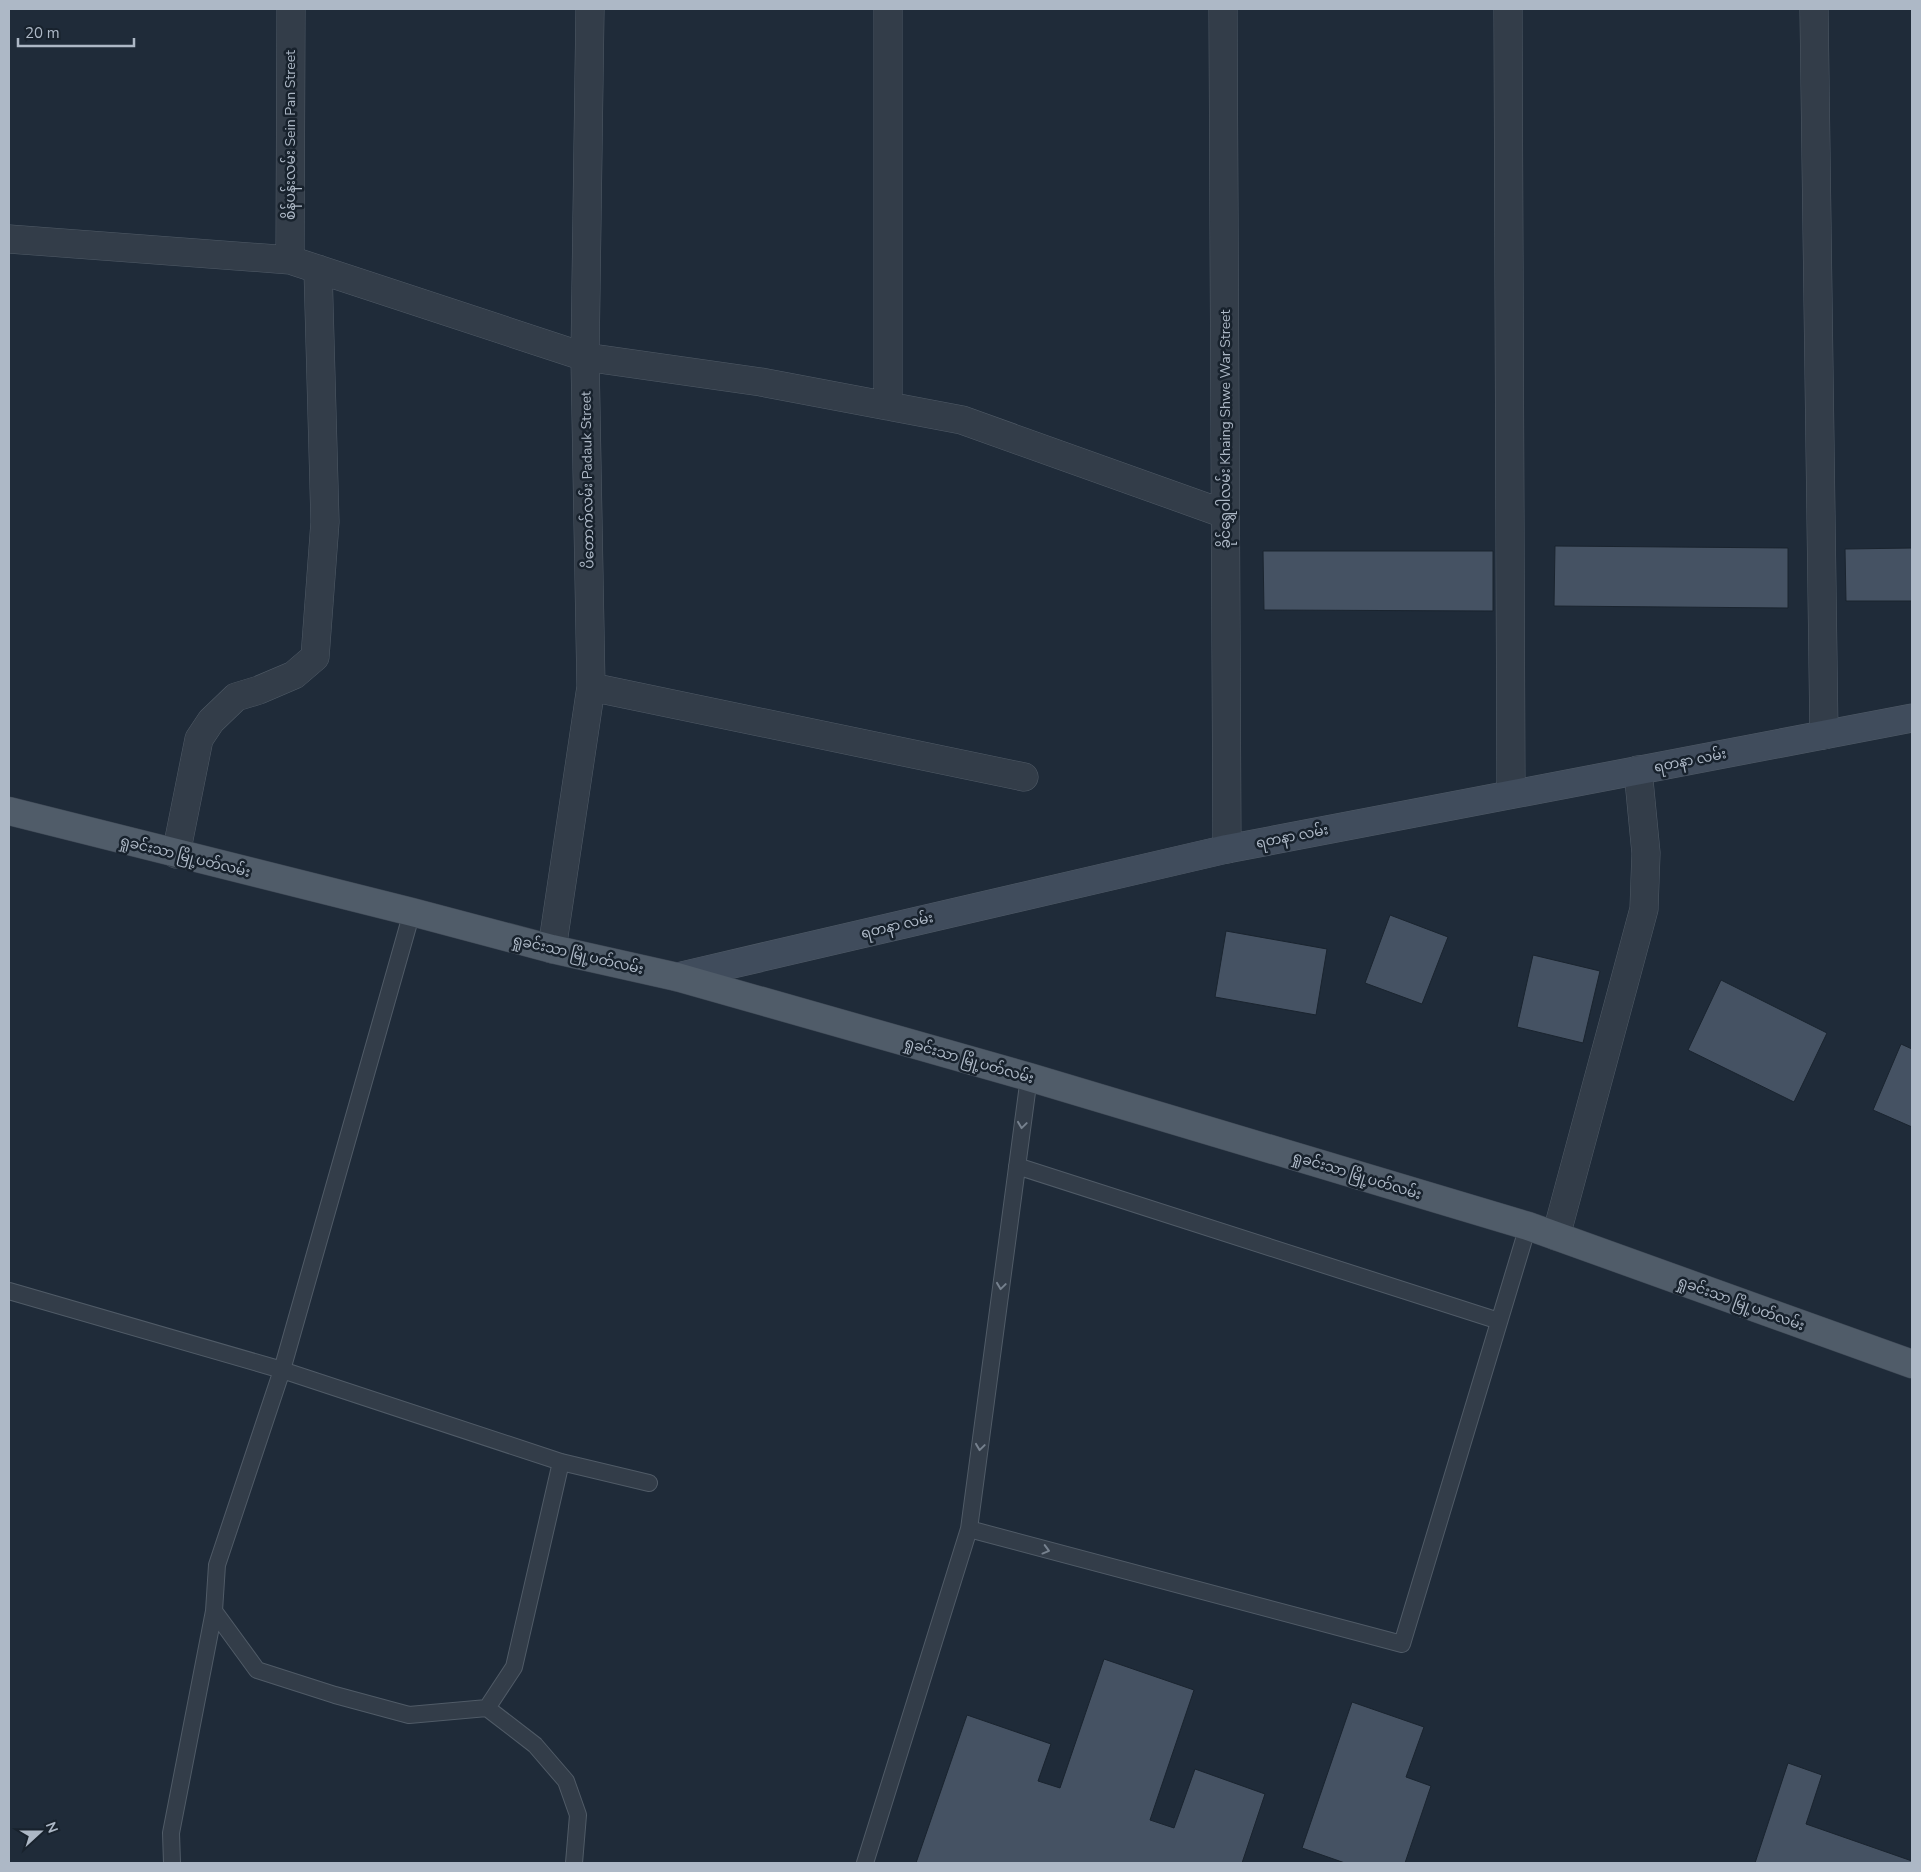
<svg xmlns="http://www.w3.org/2000/svg" width="1921" height="1872" viewBox="0 0 1921 1872" font-family="'Nunito Sans','Noto Sans Myanmar',sans-serif">
  <style>
    .building { fill: #455263; stroke: #1a242f }
    .lines { fill: none; stroke-linecap: round; stroke-linejoin: round }
    .service-casing { stroke: #505b67; stroke-width: 18 }
    .minor-casing { stroke: #505b67; stroke-width: 29 }
    .secondary-casing { stroke: #505b67; stroke-width: 29 }
    .primary-casing { stroke: #3c4653; stroke-width: 29 }
    .service { stroke: #333d49; stroke-width: 16 }
    .minor { stroke: #333d49; stroke-width: 28 }
    .secondary { stroke: #404c5c; stroke-width: 28 }
    .primary { stroke: #505c69; stroke-width: 28 }
    .oneway { stroke: #76818e }
    .labels { text-anchor: middle; stroke-width: 5; stroke-linejoin: round; paint-order: stroke }
    .street-label { font-size: 14px; fill: #adb8c6; stroke: #18222d }
  </style>
  <rect width="100%" height="100%" fill="#1f2b39"/>
  <path class="building" d="M1555,546L1788,548V608L1554,606Z
    M1912,548V601H1846L1845,549Z
    M1263,551H1493V611L1264,610Z
    M1390,915L1448,937L1422,1004L1365,983Z
    M1226,931L1327,949L1316,1015L1215,997Z
    M1533,955L1600,971L1583,1043L1517,1027Z
    M1721,980L1827,1033L1794,1102L1688,1050Z
    M1901,1044L1912,1049V1127L1873,1110Z
    M1104,1659L1194,1690L1150,1820L1174,1828L1195,1769L1265,1794L1242,1863H916L967,1715L1051,1744L1038,1781L1060,1788Z
    M1352,1702L1424,1727L1406,1777L1431,1786L1405,1863H1345L1302,1848Z
    M1788,1763L1822,1775L1806,1824L1912,1861V1863H1755Z"/>
  <g class="lines">
    <defs>
      <path id="service" d="M412,912L282,1370L217,1565L214,1611L257,1670L335,1695L409,1715L487,1708L514,1667L561,1462
        M1029,1077L969,1529L1402,1644L1528,1226
        M1017,1166L1499,1321
        M9,1291L282,1370L561,1462L649,1483
        M487,1708L535,1745L566,1781L578,1815L574,1863
        M172,1863L171,1833L214,1611
        M865,1863L969,1529"/>
      <path id="minor" d="M888,9V406
        M1223,9L1227,849
        M1508,9L1511,794
        M1814,9L1824,735
        M9,239L290,260L585,357L761,382L962,420L1225,514
        M290,260L291,9
        M591,687L1024,777
        M176,854L199,739L211,721L236,697L259,690L294,675L315,657L325,522L318,269
        M552,949L591,687L585,357L590,9
        M1556,1236L1644,909L1646,853L1638,770"/>
      <path id="secondary" d="M677,977L1227,849L1912,718"/>
      <path id="primary" d="M9,811L412,912L552,949L677,977L1029,1077L1528,1226L1912,1364"/>
    </defs>
    <use href="#service" class="service-casing"/>
    <use href="#minor" class="minor-casing"/>
    <use href="#secondary" class="secondary-casing"/>
    <use href="#primary" class="primary-casing"/>
    <use href="#service" class="service"/>
    <use href="#minor" class="minor"/>
    <use href="#secondary" class="secondary"/>
    <use href="#primary" class="primary"/>
  </g>
  <defs><path id="oneway-chevron" d="M-2-3.5L2.5 0L-2 3.5" fill="none" stroke-width="1.6" stroke-linecap="round" stroke-linejoin="round" transform="scale(1.25)"/></defs>
  <g class="oneway">
    <use href="#oneway-chevron" transform="translate(1022 1125) rotate(98)"/>
    <use href="#oneway-chevron" transform="translate(1001 1286) rotate(98)"/>
    <use href="#oneway-chevron" transform="translate(980 1447) rotate(98)"/>
    <use href="#oneway-chevron" transform="translate(1046 1550) rotate(15)"/>
  </g>
  <g class="labels">
    <g class="street-label">
      <text transform="translate(290 135) rotate(-90)" y="5">စိန်ပန်းလမ်း Sein Pan Street</text>
      <text transform="translate(1225 429) rotate(-90)" y="5">ခိုင်ရွှေဝါလမ်း Khaing Shwe War Street</text>
      <text transform="translate(587 480) rotate(-91)" y="5">ပိတောက်လမ်း Padauk Street</text>
      <text transform="translate(1690 760) rotate(-11)" y="5">ရတနာ လမ်း</text>
      <text transform="translate(1292 836) rotate(-11)" y="5">ရတနာ လမ်း</text>
      <text transform="translate(185 856) rotate(14)" y="5">ရှုခင်းသာ မြို့ပတ်လမ်း</text>
      <text transform="translate(897 925) rotate(-13)" y="5">ရတနာ လမ်း</text>
      <text transform="translate(578 954) rotate(13)" y="5">ရှုခင်းသာ မြို့ပတ်လမ်း</text>
      <text transform="translate(969 1060) rotate(16)" y="5">ရှုခင်းသာ မြို့ပတ်လမ်း</text>
      <text transform="translate(1357 1175) rotate(17)" y="5">ရှုခင်းသာ မြို့ပတ်လမ်း</text>
      <text transform="translate(1741 1303) rotate(20)" y="5">ရှုခင်းသာ မြို့ပတ်လမ်း</text>
    </g>
  </g>
  <rect width="1921" height="1872" fill="none" stroke="#adb8c6" stroke-width="20"/>
  <g transform="translate(40 1832) rotate(69)" stroke="#18222d" stroke-width="4" paint-order="stroke">
  <path d="M0-4L9 19L0 12L-9 19Z" fill="#adb8c6"/>
  <text y="-8" font-size="14" font-weight="bold" text-anchor="middle" fill="#adb8c6">N</text>
  </g>
  <path d="M18 38v8h116v-8" fill="none" stroke="#adb8c6" stroke-width="2.5"/>
  <text x="25" y="38" font-size="15" fill="#adb8c6" stroke="#18222d" stroke-width="4" paint-order="stroke">20 m</text>
</svg>
